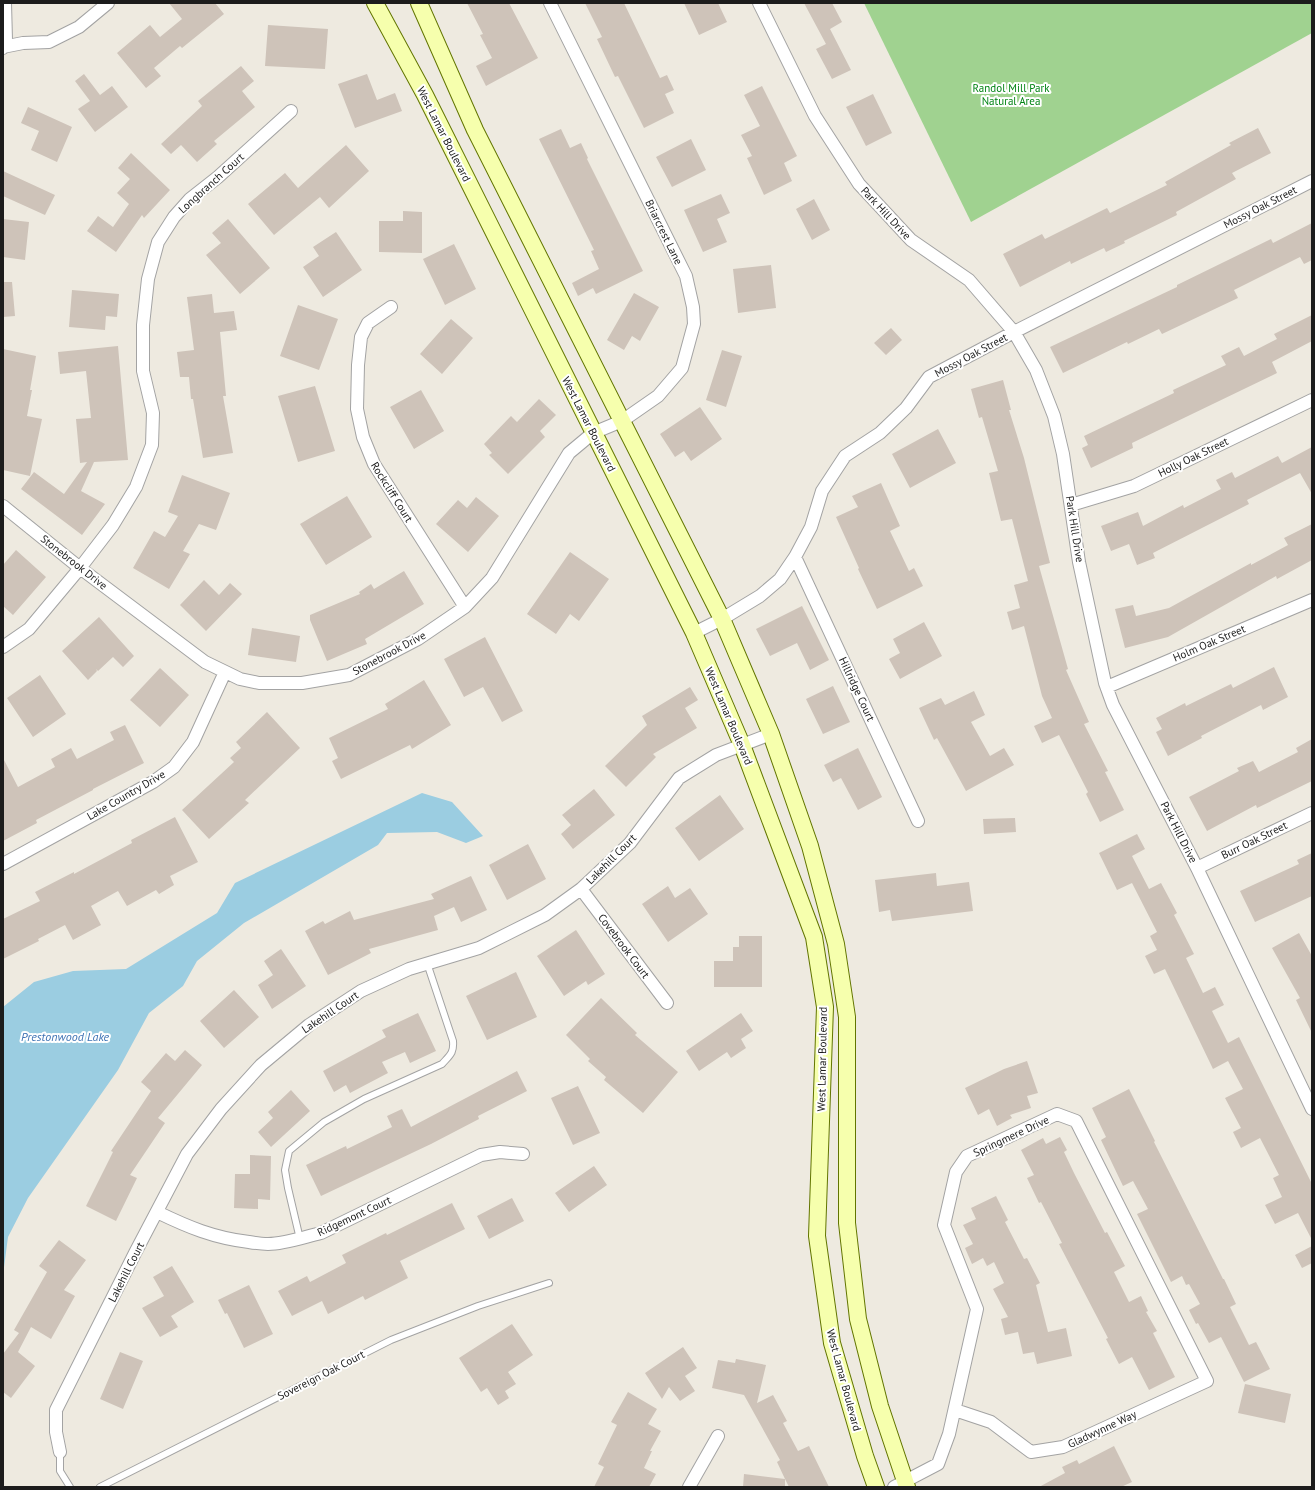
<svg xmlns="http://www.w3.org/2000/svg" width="1315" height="1490" viewBox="0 0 1315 1490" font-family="'PT Sans',sans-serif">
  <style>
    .forest { fill: #a0d290 }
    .water { fill: #9bcde1 }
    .building { fill: #cec3b9 }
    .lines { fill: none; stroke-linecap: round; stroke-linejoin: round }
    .lane-casing { stroke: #a3a3a3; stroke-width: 8 }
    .street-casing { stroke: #a3a3a3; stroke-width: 14 }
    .secondary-casing { stroke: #627500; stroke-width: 18 }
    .lane { stroke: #fff; stroke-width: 6 }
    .street { stroke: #fff; stroke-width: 12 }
    .secondary { stroke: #f6ffad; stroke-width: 16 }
    .labels { text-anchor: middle; stroke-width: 4; stroke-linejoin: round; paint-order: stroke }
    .park-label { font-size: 11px; fill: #008313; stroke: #fff }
    .street-label { font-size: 11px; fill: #1c1c1c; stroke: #fff }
    .water-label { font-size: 12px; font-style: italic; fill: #3f73b4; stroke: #fff }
  </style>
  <rect width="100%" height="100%" fill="#eeeae0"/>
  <path class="forest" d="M864,3H1312V33L971,222Z"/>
  <path class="water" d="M422,793L452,802L483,836L466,843L437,832L387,833L378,845L244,923L197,961L183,986L149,1013L118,1070L28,1198L8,1237L3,1275V1007L34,982L73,971L126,969L217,913L235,883Z"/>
  <path class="building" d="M169,3H215L224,14L182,48L180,46L154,68L161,76L146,88L117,53L150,25L160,37L182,19Z
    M467,3H509L538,58L486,86L476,66L492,58L480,35L483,34Z
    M585,3H624L660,78L667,75L674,90L665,94L674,113L644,128L618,76L615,77L597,39L602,37Z
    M684,3H718L727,22L699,35Z
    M804,3H832L842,22L830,29L851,70L832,79L816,49L826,44Z
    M268,25L328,29L325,69L265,66Z
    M241,66L254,81L242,91L255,107L214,141L217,144L197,162L181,145L171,154L161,144L202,106L198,101Z
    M84,74L100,95L112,86L128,107L95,132L78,109L90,101L75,81Z
    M367,74L377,100L395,93L402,111L355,128L338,84Z
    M762,86L797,156L784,163L792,181L764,195L747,158L752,156L741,135L760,126L744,95Z
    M873,94L892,133L866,146L846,107Z
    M28,107L72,127L57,162L31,150L39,131L21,123Z
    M1258,128L1271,153L1232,173L1236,179L1176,212L1177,215L1124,241L1125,243L1106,252L1104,248L1071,264L1070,261L1020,287L1003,254L1042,234L1045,239L1107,208L1110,213L1167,185L1165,182L1231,145L1229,143Z
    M561,129L570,148L581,143L588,158L587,159L643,271L596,294L593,288L578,296L572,283L599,269L591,251L594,250L539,139Z
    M691,139L706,170L672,187L656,157Z
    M346,145L369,171L329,208L320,197L274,235L248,204L285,173L298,188Z
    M131,153L170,190L144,218L142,215L116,252L87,231L98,216L113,227L129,204L117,193L130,179L118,168Z
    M3,171L55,195L45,215L3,196Z
    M721,194L730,213L717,219L727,242L703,252L684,210Z
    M814,199L830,230L812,240L796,209Z
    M403,211L422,212V253L379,252V221H403Z
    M3,219L29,222L25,260L3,257Z
    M228,219L270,268L240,294L206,255L221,243L212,233Z
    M1312,223V260L1304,264L1300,257L1234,290L1238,298L1162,334L1159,329L1128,344L1127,342L1063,373L1050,347L1177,287V285L1271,239L1273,243Z
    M336,232L362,270L323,297L303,267L319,256L313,247Z
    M454,244L476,289L445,305L423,259Z
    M771,265L776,308L738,313L733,269Z
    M3,282H12L15,316L3,317Z
    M72,290L119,294L117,317L106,316L105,330L69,327Z
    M634,293L659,307L640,341L632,336L624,350L607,340Z
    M212,294L214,313L234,311L237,330L220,332L226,396H223L233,453L203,458L193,399H191L189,377H180L177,352L194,350L187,297Z
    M298,305L338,319L319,370L280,356Z
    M1312,315V341L1272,362L1277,373L1132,443L1133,448L1091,468L1082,448L1088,445L1084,436L1174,393L1173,390L1226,365L1221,356L1239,347L1244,356L1277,339L1274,334Z
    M451,319L473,338L442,374L420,354Z
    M891,328L902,340L886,355L874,343Z
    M118,346L128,460L94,462L81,491L105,504L82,535L21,489L34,472L64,494L87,462L80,463L76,419L91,418L86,371L60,374L58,352Z
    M3,349L36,356L30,390H32L27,416L42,419L30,476L3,470Z
    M722,350L742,356L726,407L706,400Z
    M1003,380L1011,410H1009L1024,458L1050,563L1039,566L1068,669L1066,670L1089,722L1084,724L1108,771L1105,772L1124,810L1100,822L1086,794L1088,792L1059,735L1042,743L1034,726L1052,718L1042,696L1024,626L1012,630L1007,612L1020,608L1014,585L1028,581L1012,519L1001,521L989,473L998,471L982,417L979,418L971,389Z
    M315,386L335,451L298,462L278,396Z
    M421,390L444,431L414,449L390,407Z
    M539,399L556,415L540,431L545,437L508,474L489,455L492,453L484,444L511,416L517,422Z
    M700,407L722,439L691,461L684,451L675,457L660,434Z
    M938,429L956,463L910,488L892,454Z
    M1312,447V494L1300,473L1247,500L1249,504L1153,553L1155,558L1137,565L1129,544L1111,551L1101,526L1138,512L1143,526L1183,505L1184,508L1221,489L1216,480L1232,472L1235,478L1278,456L1282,463Z
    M182,475L230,493L216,530L199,524L183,551L190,554L169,589L133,568L154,531L165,537L178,516L168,512Z
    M881,483L900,526L890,531L909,571L914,568L923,586L877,609L858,569L859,568L836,517L858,507L852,496Z
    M347,496L372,537L326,565L300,524Z
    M476,497L499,516L468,552L436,524L458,500L467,508Z
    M1312,524V560L1277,579L1276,576L1168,637L1125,648L1115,609L1133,605L1136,616L1169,608L1251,563V565L1288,545L1284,538Z
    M16,550L46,577L13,615L3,606V565Z
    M570,552L609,579L579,621L570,614L556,634L527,614Z
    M404,571L424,604L365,639L367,644L327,661L310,620V615L360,594L359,592L371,584L374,589Z
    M204,580L219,595L230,583L242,594L206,631L180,605Z
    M802,606L829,660L810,670L797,643L770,656L756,629Z
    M99,617L134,656L123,667L113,657L98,671L96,669L97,671L88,680L62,651Z
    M924,622L942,656L900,679L889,659L900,653L893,639Z
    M252,628L300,636L296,662L248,655Z
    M485,637L523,711L502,722L483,687L464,697L444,659Z
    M1274,667L1288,697L1263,710L1261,705L1201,736L1202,738L1168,756L1156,732L1162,729L1156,718L1185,703L1186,706L1231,684L1233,688Z
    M160,668L189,695L160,727L130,700Z
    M40,675L66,714L33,737L7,698Z
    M424,680L451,725L412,749L410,745L341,779L332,761L338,758L329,738L388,709L385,704Z
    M833,686L850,722L823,734L806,699Z
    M690,687L698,700L685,708L697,728L653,754L656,757L626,787L605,766L647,725L642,716Z
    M974,691L985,715L971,722L990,756L1004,748L1014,765L966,791L937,738L934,740L919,708L941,698L945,705Z
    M267,712L300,748L245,800L249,803L209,839L182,810L234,762L230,758L241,748L236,742Z
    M125,725L144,763L93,789V790L36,820L37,823L3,841V758L18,787L55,767L51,759L71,748L77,759L114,740L110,732Z
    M1312,739V781L1257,808L1256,805L1207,831L1189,797L1239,771L1237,768L1253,761L1259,772L1298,752L1296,748Z
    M858,748L882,797L858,810L841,778L833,782L824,765Z
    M594,789L615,815L573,849L561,834L571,825L562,815Z
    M720,795L744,829L699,861L675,828Z
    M175,817L198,862L170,876L174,885L159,894L156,890L127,906L118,891L91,906L101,925L73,940L65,925L38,939L39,941L3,959V919L40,901L35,892L74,872V874L132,843L131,840Z
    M1015,818L1016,832L984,834L983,819Z
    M1137,834L1145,849L1132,856L1149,889L1161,883L1177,913L1174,915L1194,954L1186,958L1203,993L1215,987L1224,1005L1212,1011L1228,1043L1239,1037L1312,1184V1240L1298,1213L1275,1224L1265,1205L1282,1197L1273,1178L1279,1175L1260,1138L1241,1148L1233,1132L1241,1128L1225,1098L1243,1089L1228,1061L1213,1069L1165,969L1154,974L1145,956L1157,950L1150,936L1157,932L1132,883L1117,890L1099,853Z
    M528,844L546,879L507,900L489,865Z
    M1312,853V896L1255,922L1240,891L1299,864L1297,860Z
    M936,873L937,886L969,882L973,911L892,921L890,910L879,912L875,880Z
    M471,876L487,910L461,922L454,907L434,916L438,930L369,949L371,953L328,975L305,931L323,921L325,924L350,911L354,920L434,899L431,894Z
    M668,886L675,898L690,888L708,914L668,942L642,904Z
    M576,930L605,974L588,985L586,981L564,996L537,956Z
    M1299,933L1312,956V1033L1296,1000L1300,998L1272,948Z
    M739,936H762V987H714V961H733V947H739Z
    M281,949L306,986L272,1009L258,985L273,975L264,961Z
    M516,972L537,1017L487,1040L466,996Z
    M234,990L259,1017L224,1048L200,1021Z
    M601,998L637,1033L635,1035L678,1072L643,1113L604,1080L606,1077L588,1061L590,1059L566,1035Z
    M418,1013L436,1051L410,1063L405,1052L382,1062L388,1073L350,1093L346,1085L334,1092L323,1071L386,1037L382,1030Z
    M741,1013L753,1031L741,1039L746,1048L731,1058L727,1052L699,1071L686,1051Z
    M185,1050L202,1065L158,1118L165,1123L130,1175L137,1178L116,1221L86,1206L113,1152L111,1151L151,1091L141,1082L166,1053L175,1061Z
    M1027,1061L1038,1093L1027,1096L1031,1108L1010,1115L1012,1118L997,1126L989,1109L978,1115L965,1088L1004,1069Z
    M517,1071L527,1091L478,1116L479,1119L431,1144L321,1196L306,1165L346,1146L347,1149L392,1127L387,1116L402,1109L411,1127Z
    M578,1086L600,1133L573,1145L551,1098Z
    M1129,1089L1155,1141L1154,1142L1223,1279H1224L1236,1304L1230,1307L1249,1345L1256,1342L1270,1369L1244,1382L1221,1337L1209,1343L1198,1323L1196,1324L1189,1310L1200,1304L1189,1284L1186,1285L1182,1276L1171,1282L1137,1214L1148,1209L1133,1181L1123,1186L1101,1140L1106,1137L1092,1108Z
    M291,1090L310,1111L271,1147L258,1132L273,1118L268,1112Z
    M1060,1137L1067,1150L1064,1152L1074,1173L1105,1233L1107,1232L1125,1266L1114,1272L1129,1302L1141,1296L1148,1311L1146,1312L1157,1331L1153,1333L1175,1377L1149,1390L1132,1357L1119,1364L1106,1339L1108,1338L1059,1244L1062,1243L1041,1202L1039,1203L1027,1178L1034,1175L1021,1150L1043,1138L1046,1144Z
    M250,1155L271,1156L270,1200L258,1199V1209L234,1208L235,1174H250Z
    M594,1166L607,1185L569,1212L555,1193Z
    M996,1196L1008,1220L1005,1222L1024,1259L1027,1258L1040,1283L1036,1285L1048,1332L1066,1328L1072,1356L1037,1364L1034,1352L1023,1354L1018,1332L1005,1335L1001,1319L1008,1317L993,1289L1004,1283L994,1262L987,1266L983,1258L972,1264L965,1248L973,1244L963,1225L976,1219L971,1208Z
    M512,1198L524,1221L489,1239L477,1216Z
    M452,1203L465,1229L400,1261L408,1278L365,1300L363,1296L328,1314L322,1301L292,1316L278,1291L307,1276L310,1282L346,1263L342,1255L386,1233L387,1235Z
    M59,1240L86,1260L64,1290L75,1296L51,1339L31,1327L18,1352L35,1366L11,1398L3,1392V1354L19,1333L14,1330L47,1272L39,1266Z
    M1312,1246V1263L1302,1268L1295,1255Z
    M172,1266L194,1302L171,1316L178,1327L160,1337L142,1308L164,1296L153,1277Z
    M249,1285L273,1334L244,1348L227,1313L225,1314L218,1300Z
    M512,1324L533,1355L508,1372L516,1384L505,1391L509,1398L498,1405L487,1388L481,1392L459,1358Z
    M683,1347L697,1368L685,1376L695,1391L680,1401L669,1387L662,1399L645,1373Z
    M120,1352L143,1361L123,1409L100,1399Z
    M736,1359L766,1365L757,1403L773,1395L787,1421L783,1423L798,1451L809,1446L829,1487H789L785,1479V1487H743L744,1474L785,1479L777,1462L780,1460L744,1395L712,1388L718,1360L735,1363Z
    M1245,1384L1291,1394L1285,1423L1238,1413Z
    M628,1392L657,1409L648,1424L661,1431L650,1451H652L644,1468L656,1474L649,1487H594L604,1467L598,1464L617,1425L611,1422Z
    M1114,1446L1132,1482L1121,1487H1039L1065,1473L1062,1467L1077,1460L1079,1464Z"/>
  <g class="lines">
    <defs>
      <path id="lane" d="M300,1239L288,1188L285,1170L289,1151L324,1122L364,1099L442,1064C450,1055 454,1053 453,1041L427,963
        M60,1452V1471L70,1487
        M100,1487L391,1340L478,1306L549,1283"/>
      <path id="street" d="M759,3L815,116L859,184L911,240L969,280L1014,332L1036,370L1054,416L1063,454L1079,562L1105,683L1113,705L1197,868L1312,1109
        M3,47L23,43L49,42L79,27L108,3
        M3,48L6,40L5,3
        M391,307L368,323L361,337L358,365L357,409L363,437L374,464L465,607
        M1071,505L1134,486L1312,400
        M3,506L80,568L205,662L240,679L259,683H302L349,675L418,639L465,607L492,578L569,453L593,433L622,421L658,396L682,368L694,324L693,307L686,276L550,3
        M795,557L918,821
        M694,633L722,619L760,596L780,579L795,557L811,527L822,491L845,456L880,433L906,408L929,377L1014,332L1312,181
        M3,647L29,629L80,568L113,525L136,487L152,445L153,413L143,371V325L148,279L158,242L174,217L190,199L218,177L291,111
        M1107,687L1312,600
        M3,864L153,782L174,767L193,742L225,672
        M1197,868L1312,813
        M581,889L667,1003
        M157,1212C188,1227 214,1238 249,1242C255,1243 262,1244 268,1244C285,1244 304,1237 321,1233L481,1155L500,1152L523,1154
        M60,1452L56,1432V1410L135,1253L187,1154L221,1109L261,1065L309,1025L361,991L409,969L479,948L545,915L581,889L630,843L679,778L716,755L771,734
        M689,1487L718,1436
        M894,1487L938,1464L949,1434L977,1309L944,1225L956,1172L967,1156L1057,1114L1076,1121L1207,1381L1063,1447L1031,1452L991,1422L955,1410"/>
      <path id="secondary" d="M375,3L425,95L694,633L742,745L814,937L825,1007L817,1236L832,1343L865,1456L876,1487
        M419,3L475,130L722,619L771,734L810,846L836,944L847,1017V1223L858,1319L880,1406L907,1487"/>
    </defs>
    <use href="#lane" class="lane-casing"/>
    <use href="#street" class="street-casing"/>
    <use href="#secondary" class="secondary-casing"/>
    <use href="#lane" class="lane"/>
    <use href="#street" class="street"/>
    <use href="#secondary" class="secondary"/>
  </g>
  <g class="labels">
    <g class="park-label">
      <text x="1011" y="92">Randol Mill Park<tspan x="1011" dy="13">Natural Area</tspan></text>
    </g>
    <g class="street-label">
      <text transform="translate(444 134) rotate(63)" y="4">West Lamar Boulevard</text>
      <text transform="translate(211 183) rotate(-42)" y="4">Longbranch Court</text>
      <text transform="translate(1260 207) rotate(-27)" y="4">Mossy Oak Street</text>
      <text transform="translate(886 213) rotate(47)" y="4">Park Hill Drive</text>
      <text transform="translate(664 232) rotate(64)" y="4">Briarcrest Lane</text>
      <text transform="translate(971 355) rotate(-28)" y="4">Mossy Oak Street</text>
      <text transform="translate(589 424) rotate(63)" y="4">West Lamar Boulevard</text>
      <text transform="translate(1193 457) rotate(-26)" y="4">Holly Oak Street</text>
      <text transform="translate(392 492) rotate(58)" y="4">Rockcliff Court</text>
      <text transform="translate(1075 529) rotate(81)" y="4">Park Hill Drive</text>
      <text transform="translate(74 562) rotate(38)" y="4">Stonebrook Drive</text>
      <text transform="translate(1209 643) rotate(-23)" y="4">Holm Oak Street</text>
      <text transform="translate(389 653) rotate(-28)" y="4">Stonebrook Drive</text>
      <text transform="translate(857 689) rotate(65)" y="4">Hillridge Court</text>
      <text transform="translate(729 716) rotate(67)" y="4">West Lamar Boulevard</text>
      <text transform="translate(126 795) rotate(-30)" y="4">Lake Country Drive</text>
      <text transform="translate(1179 832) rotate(63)" y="4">Park Hill Drive</text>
      <text transform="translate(1254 840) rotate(-26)" y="4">Burr Oak Street</text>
      <text transform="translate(611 859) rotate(-45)" y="4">Lakehill Court</text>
      <text transform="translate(624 946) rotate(53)" y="4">Covebrook Court</text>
      <text transform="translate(330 1012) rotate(-34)" y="4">Lakehill Court</text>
      <text transform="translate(822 1059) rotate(-89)" y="4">West Lamar Boulevard</text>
      <text transform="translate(1011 1136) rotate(-25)" y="4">Springmere Drive</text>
      <text transform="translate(354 1216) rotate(-25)" y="4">Ridgemont Court</text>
      <text transform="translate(126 1272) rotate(-63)" y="4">Lakehill Court</text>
      <text transform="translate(321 1375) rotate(-27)" y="4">Sovereign Oak Court</text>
      <text transform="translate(844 1380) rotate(75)" y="4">West Lamar Boulevard</text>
      <text transform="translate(1102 1429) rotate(-25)" y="4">Gladwynne Way</text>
    </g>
    <g class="water-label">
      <text x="65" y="1041">Prestonwood Lake</text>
    </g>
  </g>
  <rect width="1315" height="1490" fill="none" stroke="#1c1c1c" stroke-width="8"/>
</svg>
